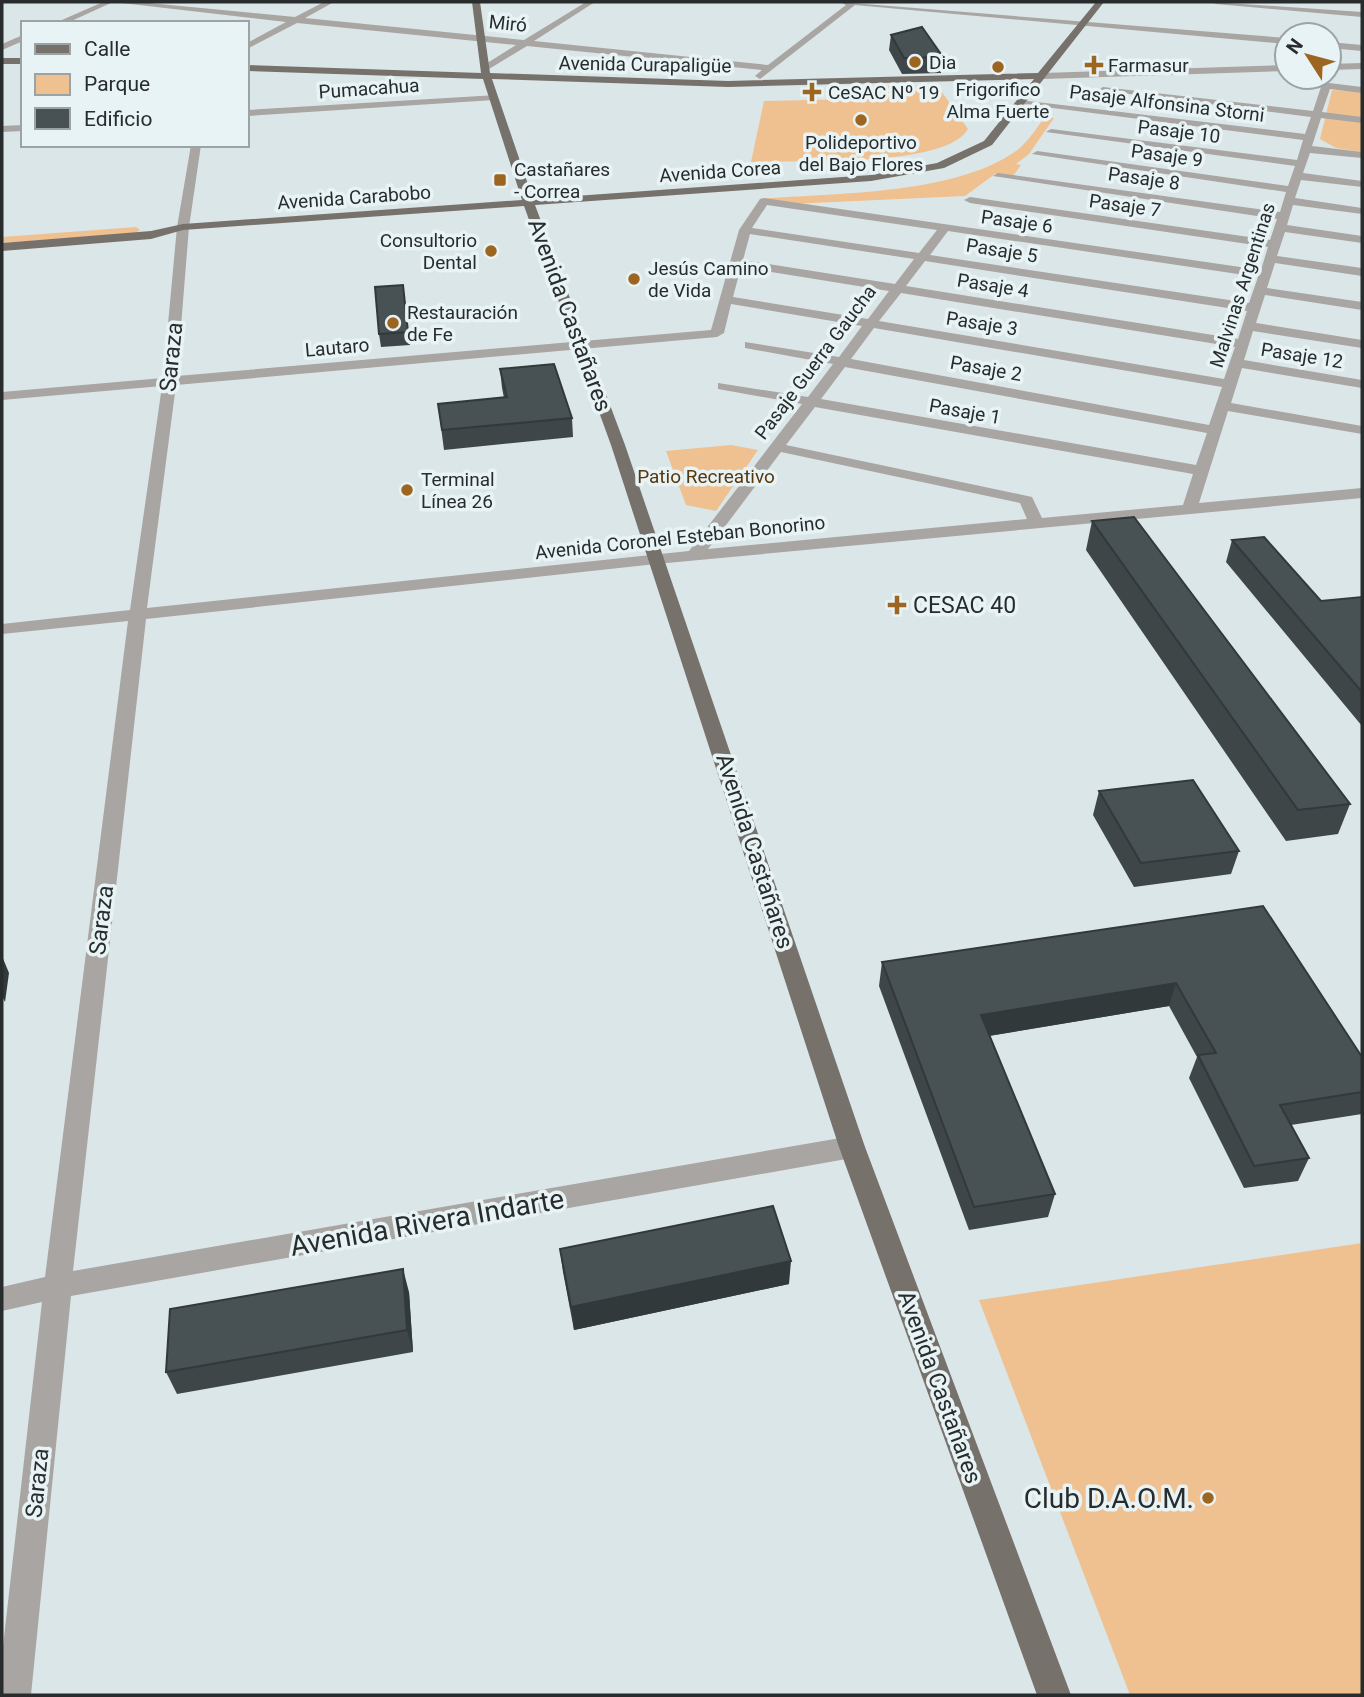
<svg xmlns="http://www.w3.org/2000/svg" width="1364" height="1697" viewBox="0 0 1364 1697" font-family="Roboto,sans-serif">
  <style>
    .green { fill: #efc191 }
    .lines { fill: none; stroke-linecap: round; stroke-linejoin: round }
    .minor { fill: #a8a5a2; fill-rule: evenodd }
    .major { fill: #77716c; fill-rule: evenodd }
    .wall { fill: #3e4647 }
    .shaded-wall { fill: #32393a }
    .building { fill: #485153; stroke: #32393a; stroke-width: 2 }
    .poi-dot { fill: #9c6520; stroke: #e8f3f5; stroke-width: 2.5 }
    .labels { text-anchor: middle; stroke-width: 7; stroke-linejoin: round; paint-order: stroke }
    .far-street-label { font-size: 19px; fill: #282c2d; stroke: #e8f3f5 }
    .far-poi-label { font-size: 19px; fill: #282c2d; stroke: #e8f3f5; text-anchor: start }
    .far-park-label { font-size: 19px; fill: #59370d; stroke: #e8f3f5 }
    .street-label { font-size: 23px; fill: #282c2d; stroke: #e8f3f5 }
    .poi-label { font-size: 23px; fill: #282c2d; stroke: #e8f3f5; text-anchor: start }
    .near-street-label { font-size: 28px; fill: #282c2d; stroke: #e8f3f5 }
    .near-poi-label { font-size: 28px; fill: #282c2d; stroke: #e8f3f5; text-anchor: end }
  </style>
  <rect width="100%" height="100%" fill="#dbe6e8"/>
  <path class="green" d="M937,85L968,129C946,168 795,160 751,162L764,101L859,99L861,97L856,87Z
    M1332,90L1362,92L1361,152L1336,148L1320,139Z
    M1045,117L1054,118L1029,154L1016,164L1021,165L1013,176L995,174L965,196L790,204L759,199C832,193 951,195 1013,153C1027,144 1035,130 1045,117Z
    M136,227L140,230L136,233L2,243V237Z
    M731,445L758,450L716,511L686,505L666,451Z
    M1362,1243V1695H1130L979,1300Z"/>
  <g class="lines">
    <path class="minor" d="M103,2H139L295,17L324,2H334L305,18L524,40L586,2H595L534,41L768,65L846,5L840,2L1287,38V44L855,5L760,79L755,76L762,70L527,46L484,72L481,67L516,45L297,23L247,49V43L286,22L113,2L67,23H55Z
      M1212,2L1362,12V17L1216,4Z
      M23,35V41L2,50V44Z
      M1329,42L1362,45V51L1329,48Z
      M1362,63V69L1329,70V64Z
      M1287,65V71L1043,79L1038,76L1043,73Z
      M1308,77H1319L1329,83L1362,87V93L1330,89L1322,112L1362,117V123L1321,118L1312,146L1362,152V158L1310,153L1303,173L1362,181V187L1301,180L1295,198L1362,208V214L1293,205L1287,225L1362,236V243L1285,232L1277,256L1362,268V276L1275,263L1267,288L1362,302V310L1265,295L1256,323L1362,340V348L1253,331L1244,360L1362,380V388L1242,368L1231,403L1362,426V434L1228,411L1199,503L1362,488V498L656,564L146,619L73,1271L852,1136L861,1140L865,1147L861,1154L852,1158L71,1296L31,1695H2V1655L42,1302L2,1311V1287L45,1277L128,621L2,634V624L130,610L162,386L2,400V392L163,378L177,227L191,145H201L189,227L177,376L711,330L739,230L760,199L764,198L1261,270L1268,247L970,203L964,200L970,197L1270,240L1277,219L993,176L998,173L1280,212L1286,192L1032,154L1037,151L1288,186L1295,166L1046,132L1051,129L1297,160L1303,140L1015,103L1020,100L1305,134L1311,117L1098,90L1103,87L1313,111L1321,87ZM767,205L937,230L919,253L752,228ZM948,231L1258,277L1249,303L930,255ZM750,234L914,259L895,284L743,260ZM925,261L1247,311L1238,339L906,286ZM741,267L889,291L868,319L733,297ZM901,293L1235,347L1224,379L879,321ZM731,304L862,326L839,357L745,342V348L833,364L808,397L718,383V389L802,404L689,551L147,608L176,385L717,337L724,333ZM874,328L1222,387L1209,425L851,359ZM845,367L1207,433L1196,465L821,399ZM815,407L1193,474L1183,505L1042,518L1032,497L786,445ZM781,452L1020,503L1027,519L708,549Z
      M497,95L494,100L247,116V110Z
      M23,125V131L2,132V126Z"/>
    <path class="major" d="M472,2H480L490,73L728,81L1038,73L1096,2H1104L992,145L944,168L871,181L535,205L625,445L865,1147L1071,1695H1037L839,1147L611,445L524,206L183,230L151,239L2,251V243L151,231L183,224L522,200L483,79L247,71V65L481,73ZM492,79L728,87L1034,79L984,141L937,163L871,175L533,199Z
      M2,58H23V64H2Z"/>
  </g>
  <path class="wall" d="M891,35L943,57L941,73L902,74L889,50Z
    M403,285L410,345L381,347L379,334Z
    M500,369L572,418L573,437L444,450L438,404L504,398L502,388Z
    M1092,521L1350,804L1338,834L1286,841L1086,550Z
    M1232,540L1321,601L1362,597V726L1226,562Z
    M1099,791L1239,851L1231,874L1134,887L1093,815Z
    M1263,906L1362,1057V1114L1291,1125L1309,1158L1298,1181L1244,1188L1189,1078L1197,1057L1169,1006L989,1036L1055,1194L1048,1217L969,1230L879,986L882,962Z
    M560,1249L789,1284L574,1330L563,1272Z
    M409,1292L413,1352L177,1394L166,1372Z"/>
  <path class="shaded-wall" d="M2,956L9,973L5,1002L2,996Z
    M1176,983L1169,1006L976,1038L981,1015Z
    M791,1261L789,1284L574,1330L571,1307Z
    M403,1269L409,1292L413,1352L407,1330Z"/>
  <path class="building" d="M922,27L943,57L904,58L891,35Z
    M403,285L408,332L379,334L375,287Z
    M554,364L572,418L442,430L438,404L507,397L500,369Z
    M1134,517L1350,804L1298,810L1092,521Z
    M1264,537L1321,601L1362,597V692L1232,540Z
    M1193,780L1239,851L1141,863L1099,791Z
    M1263,906L1362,1057V1092L1280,1105L1309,1158L1254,1166L1198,1055L1216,1053L1176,983L981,1015L1055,1194L974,1207L882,962Z
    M773,1206L791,1261L571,1307L560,1249Z
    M403,1269L407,1330L166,1372L170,1309Z"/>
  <g class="poi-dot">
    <circle cx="915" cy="62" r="7"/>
    <path d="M1090.5 54.5h7v7h7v7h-7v7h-7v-7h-7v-7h7z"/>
    <circle cx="998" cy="67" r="7"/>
    <path d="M808.5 81.5h7v7h7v7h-7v7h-7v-7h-7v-7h7z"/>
    <circle cx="861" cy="120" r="7"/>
    <rect x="493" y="173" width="14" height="14" rx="3.5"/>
    <circle cx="491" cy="251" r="7"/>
    <circle cx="634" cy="279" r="7"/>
    <circle cx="393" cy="323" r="7"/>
    <circle cx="407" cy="490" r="7"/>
    <path d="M893.5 594.5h7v7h7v7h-7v7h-7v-7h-7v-7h7z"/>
    <circle cx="1208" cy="1498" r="7"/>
  </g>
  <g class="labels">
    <g class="far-street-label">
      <text transform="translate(508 23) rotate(6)" y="7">Miró</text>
      <text transform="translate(645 64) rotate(1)" y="7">Avenida Curapaligüe</text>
      <text transform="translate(369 88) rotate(-4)" y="7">Pumacahua</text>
      <text transform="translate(1167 103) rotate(7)" y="7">Pasaje Alfonsina Storni</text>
      <text transform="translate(1179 131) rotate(7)" y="7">Pasaje 10</text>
      <text transform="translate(1167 155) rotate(8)" y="7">Pasaje 9</text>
      <text transform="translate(720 171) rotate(-4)" y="7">Avenida Corea</text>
      <text transform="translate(1144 178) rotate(8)" y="7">Pasaje 8</text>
      <text transform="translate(354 197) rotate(-4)" y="7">Avenida Carabobo</text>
      <text transform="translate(1125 205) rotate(8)" y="7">Pasaje 7</text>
      <text transform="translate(1017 221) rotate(8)" y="7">Pasaje 6</text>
      <text transform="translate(1002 250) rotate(9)" y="7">Pasaje 5</text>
      <text transform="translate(993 285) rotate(9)" y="7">Pasaje 4</text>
      <text transform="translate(1242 285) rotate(-72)" y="7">Malvinas Argentinas</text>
      <text transform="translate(982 323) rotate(9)" y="7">Pasaje 3</text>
      <text transform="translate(337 347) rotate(-5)" y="7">Lautaro</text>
      <text transform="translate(1302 355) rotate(9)" y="7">Pasaje 12</text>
      <text transform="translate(815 362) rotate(-53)" y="7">Pasaje Guerra Gaucha</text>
      <text transform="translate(986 368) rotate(10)" y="7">Pasaje 2</text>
      <text transform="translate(965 411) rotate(10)" y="7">Pasaje 1</text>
      <text transform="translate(680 537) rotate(-6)" y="7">Avenida Coronel Esteban Bonorino</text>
    </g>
    <g class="far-poi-label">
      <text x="929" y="69">Dia</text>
      <text x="1108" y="72">Farmasur</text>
      <text x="998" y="96" text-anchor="middle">Frigorifico<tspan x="998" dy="22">Alma Fuerte</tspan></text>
      <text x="828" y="99">CeSAC Nº 19</text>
      <text x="861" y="149" text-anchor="middle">Polideportivo<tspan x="861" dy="22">del Bajo Flores</tspan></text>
      <text x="514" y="176">Castañares<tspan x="514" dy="22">- Correa</tspan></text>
      <text x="477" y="247" text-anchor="end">Consultorio<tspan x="477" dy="22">Dental</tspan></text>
      <text x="648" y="275">Jesús Camino<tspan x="648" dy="22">de Vida</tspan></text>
      <text x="407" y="319">Restauración<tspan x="407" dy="22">de Fe</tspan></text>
      <text x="421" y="486">Terminal<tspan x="421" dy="22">Línea 26</tspan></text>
    </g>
    <g class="far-park-label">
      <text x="706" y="483">Patio Recreativo</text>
    </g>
    <g class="street-label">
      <text transform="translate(570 315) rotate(70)" y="8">Avenida Castañares</text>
      <text transform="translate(171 357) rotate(-84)" y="8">Saraza</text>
      <text transform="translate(755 851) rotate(72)" y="8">Avenida Castañares</text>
      <text transform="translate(101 920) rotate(-83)" y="8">Saraza</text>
      <text transform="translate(940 1387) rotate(70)" y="8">Avenida Castañares</text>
      <text transform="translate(37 1483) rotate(-84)" y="8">Saraza</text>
    </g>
    <g class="poi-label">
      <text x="913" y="613">CESAC 40</text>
    </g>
    <g class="near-street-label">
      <text transform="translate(427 1222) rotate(-10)" y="10">Avenida Rivera Indarte</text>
    </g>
    <g class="near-poi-label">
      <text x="1194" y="1508">Club D.A.O.M.</text>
    </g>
  </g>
  <rect width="1364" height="1697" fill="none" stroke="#282c2d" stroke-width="7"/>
  <rect x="21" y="21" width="228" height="126" fill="#e8f3f5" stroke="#9ba3a5" stroke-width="2"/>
  <rect x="35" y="44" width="35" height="10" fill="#77716c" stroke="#9ba3a5" stroke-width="2"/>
  <text x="84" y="56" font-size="21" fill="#282c2d">Calle</text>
  <rect x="35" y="74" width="35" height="21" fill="#efc191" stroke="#9ba3a5" stroke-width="2"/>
  <text x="84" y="91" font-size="21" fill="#282c2d">Parque</text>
  <rect x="35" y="108" width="35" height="21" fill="#485153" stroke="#9ba3a5" stroke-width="2"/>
  <text x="84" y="126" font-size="21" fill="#282c2d">Edificio</text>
  <g transform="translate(1308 56) rotate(306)"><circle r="33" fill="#e8f3f5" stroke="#9ba3a5" stroke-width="2"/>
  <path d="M0-5L12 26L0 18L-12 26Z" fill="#9c6520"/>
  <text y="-10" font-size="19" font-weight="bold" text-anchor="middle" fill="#282c2d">N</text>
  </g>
</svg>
